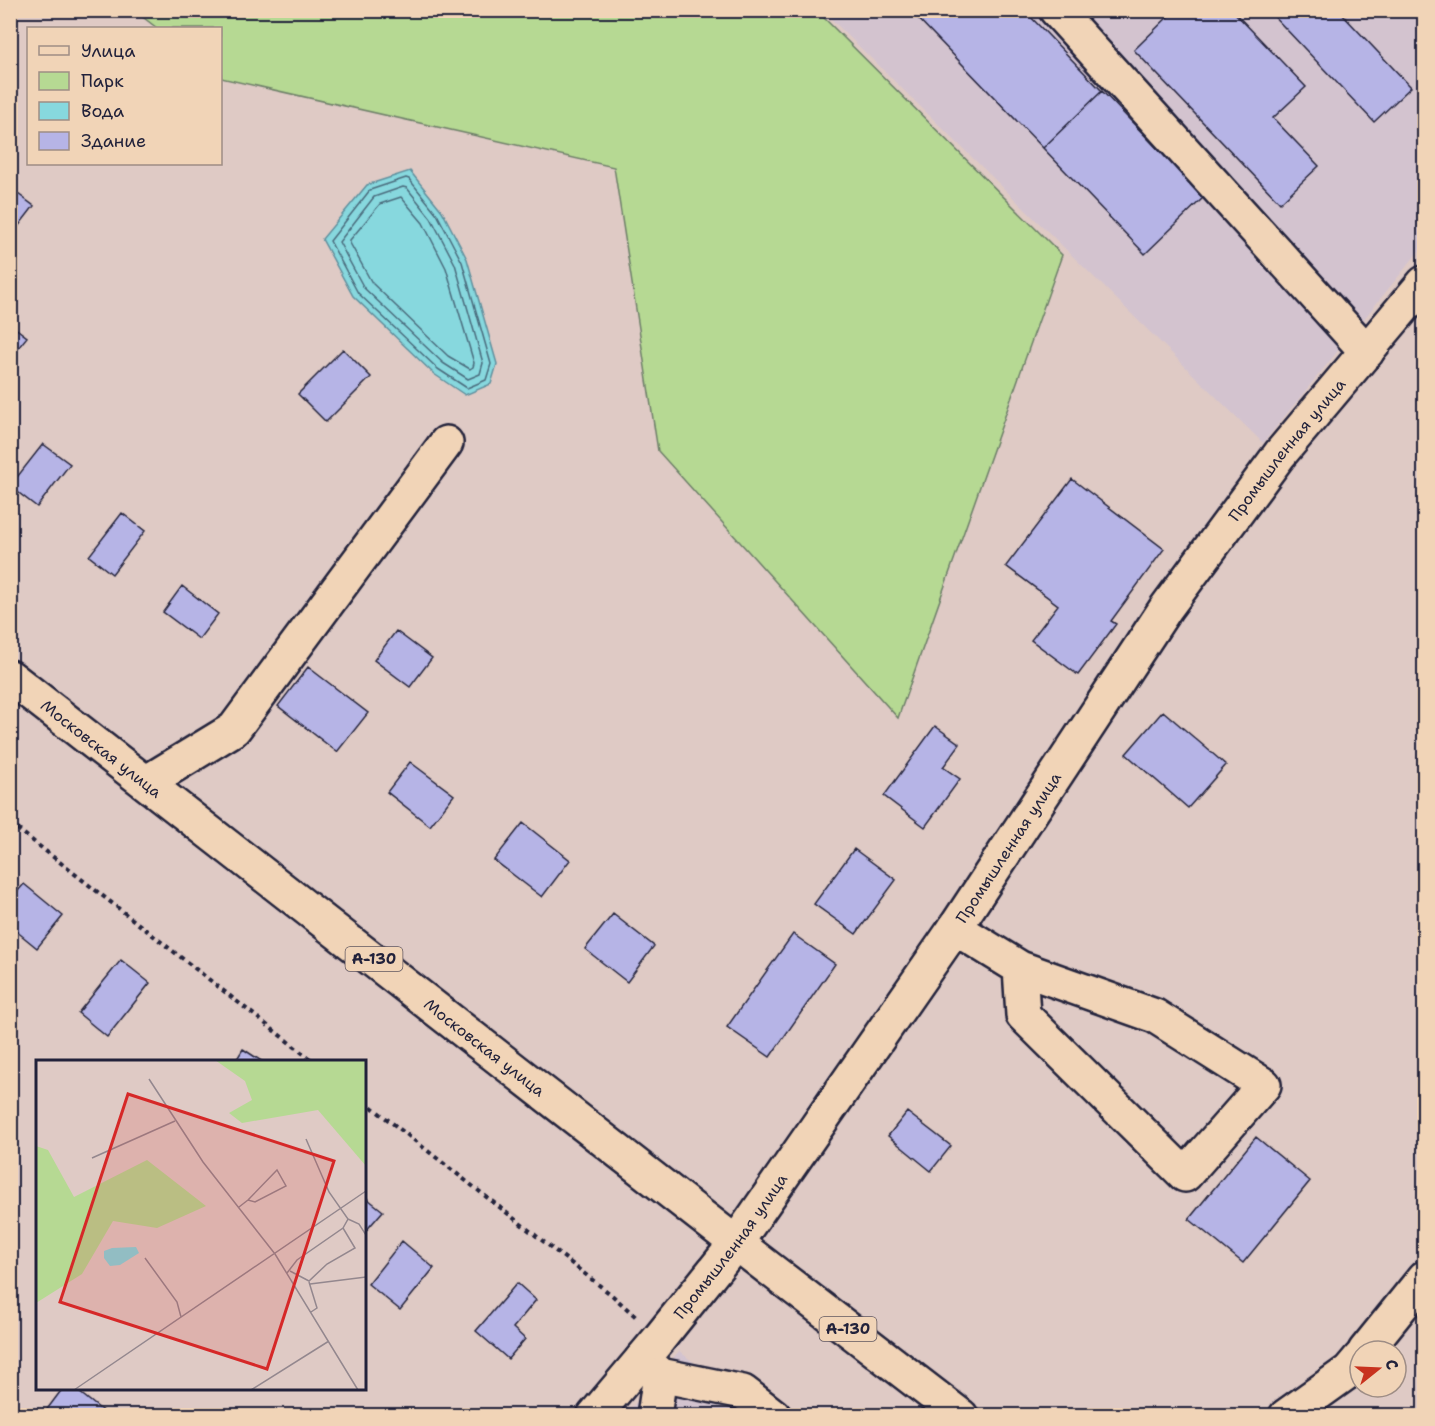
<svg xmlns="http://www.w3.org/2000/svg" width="1435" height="1426" viewBox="0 0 1435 1426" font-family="'Shantell Sans',sans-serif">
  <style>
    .built { fill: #d3c3cf }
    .green { fill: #b6d993; stroke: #6c7e67; stroke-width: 1.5 }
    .water { fill: #87d8de; stroke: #5f8f9d; stroke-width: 1.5 }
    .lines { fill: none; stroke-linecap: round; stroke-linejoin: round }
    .shore { stroke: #4a6b7c; stroke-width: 1.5 }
    .building { fill: #b6b4e6; stroke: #22223b; stroke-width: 1.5 }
    .minor-casing { stroke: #22223b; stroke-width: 38 }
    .highway-casing { stroke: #22223b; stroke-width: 38 }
    .path { stroke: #22223b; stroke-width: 4; stroke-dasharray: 4.5 4.5; stroke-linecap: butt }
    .minor { stroke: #f1d4b7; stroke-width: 33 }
    .highway { stroke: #f1d4b7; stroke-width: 33 }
    .labels { text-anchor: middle; stroke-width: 5; stroke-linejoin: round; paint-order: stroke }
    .shield { fill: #f1d4b7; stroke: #605760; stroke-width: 1.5 }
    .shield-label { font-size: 15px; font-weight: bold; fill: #22223b }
    .street-label { font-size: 16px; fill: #22223b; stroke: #f1d4b7 }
    .inset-road { fill: none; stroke: #93878e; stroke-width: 1.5 }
    .view { fill: #d62828; fill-opacity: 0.15; stroke: #d62828; stroke-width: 3 }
    .inset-edge { fill: none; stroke: #22223b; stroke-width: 3 }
  </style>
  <rect width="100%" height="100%" fill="#dfcac5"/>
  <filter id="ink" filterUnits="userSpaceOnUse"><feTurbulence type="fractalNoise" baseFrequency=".0167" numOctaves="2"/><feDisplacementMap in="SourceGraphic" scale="12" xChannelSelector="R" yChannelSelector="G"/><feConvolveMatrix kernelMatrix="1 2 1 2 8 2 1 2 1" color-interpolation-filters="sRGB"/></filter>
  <g filter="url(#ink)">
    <path class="built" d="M823,11H1424V245L1263,443Z
      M679,1351L761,1415L625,1416Z"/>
    <path class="green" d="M135,11H817L1062,255L898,718L658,451L614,167L221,78L220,28H157Z"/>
    <path class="water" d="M410,171L442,211L467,259L497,364L491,384L465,395L434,374L353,296L322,239L367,185Z"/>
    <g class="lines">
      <path class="shore" d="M406,178L409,179L437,214L462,262L491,364L486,380L467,388L438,369L358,293L330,241L370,190Z
        M403,187L407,188L431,218L455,264L483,363L480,374L468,379L443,363L364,288L339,242L374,197Z
        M401,197L423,223L446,268L474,363L473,367L470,369L448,356L372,283L350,243V240L380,204Z"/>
    </g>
    <path class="building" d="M910,10H1024L1102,91L1043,148Z
      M1175,10H1232L1306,87L1273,118L1319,166L1280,203L1134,50Z
      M1268,10H1338L1411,87L1374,122Z
      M1413,10H1424V14L1420,18Z
      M1102,91L1204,197L1145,254L1043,148Z
      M10,188L34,206L10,237Z
      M10,324L27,337L10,358Z
      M343,349L371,377L326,422L298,394Z
      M43,444L70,464L37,507L10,486Z
      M1072,479L1164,549L1111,621L1116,624L1078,675L1031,640L1058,605L1006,566Z
      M122,513L145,531L112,574L89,556Z
      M182,586L218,614L199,639L163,612Z
      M396,631L432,658L410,687L374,660Z
      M308,667L368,713L337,752L278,706Z
      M1163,711L1226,765L1188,808L1126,754Z
      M935,726L960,744L943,767L960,779L925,827L884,796Z
      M410,762L454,795L430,826L387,792Z
      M523,823L570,860L542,897L494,860Z
      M854,849L896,880L856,934L814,904Z
      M24,884L63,916L37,948L10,926V900Z
      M613,914L654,946L627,982L585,949Z
      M793,934L835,964L770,1057L727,1027Z
      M121,960L150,983L107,1037L78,1013Z
      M243,1049L263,1062H235Z
      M907,1112L951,1146L931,1171L888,1136Z
      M1256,1137L1310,1181L1243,1263L1189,1219Z
      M364,1196L383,1211L364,1233Z
      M402,1241L434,1268L400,1310L368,1284Z
      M517,1283L536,1300L513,1328L525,1339L508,1359L476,1331Z
      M63,1388H74L105,1413L102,1416H42Z"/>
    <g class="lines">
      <defs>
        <g id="minor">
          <path d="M1056,10L1367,352"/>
          <path d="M147,782L234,729L446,443"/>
          <path d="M955,928L1020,968L1023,1015L1185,1175L1264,1085L1155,1016L1020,968"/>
          <path d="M1365,1351L1424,1278"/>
          <path d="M642,1359L660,1375L743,1392L774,1416"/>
          <path id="s1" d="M594,1416L659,1339L736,1243L955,928L1166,608L1280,454L1424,283"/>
          <path d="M654,1416L660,1375"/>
          <path d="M1286,1416L1349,1371L1360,1358"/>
        </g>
        <g id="highway">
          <path id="s2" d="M10,677L736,1243L961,1416"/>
        </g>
      </defs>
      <use href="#minor" class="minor-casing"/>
      <use href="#highway" class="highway-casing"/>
      <path class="path" d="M10,823L314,1062
        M364,1101L613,1296L636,1317"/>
      <use href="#minor" class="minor"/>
      <use href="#highway" class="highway"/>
    </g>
  </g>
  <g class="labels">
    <g class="shield">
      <rect x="345.5" y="947" width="57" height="24" rx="4.5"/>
      <rect x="819.5" y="1317" width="57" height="24" rx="4.5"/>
    </g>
    <g class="shield-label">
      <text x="374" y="964">А-130</text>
      <text x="848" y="1334">А-130</text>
    </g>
    <g class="street-label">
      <text dy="6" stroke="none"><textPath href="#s1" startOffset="1190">Промышленная улица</textPath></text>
      <text dy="6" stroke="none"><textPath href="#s2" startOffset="116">Московская улица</textPath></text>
      <text dy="6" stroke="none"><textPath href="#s1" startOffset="704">Промышленная улица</textPath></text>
      <text dy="6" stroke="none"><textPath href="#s2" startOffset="602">Московская улица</textPath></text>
      <text dy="6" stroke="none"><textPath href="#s1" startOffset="218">Промышленная улица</textPath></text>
    </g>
  </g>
  <g transform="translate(36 1060)">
    <rect width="330" height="330" fill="#dfcac5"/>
    <path d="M179,0H330V106L282,50L206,63L193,53L216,40L209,21ZM0,86L12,90L38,137L111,100L170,146L121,168L77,161L46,214L0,243Z" fill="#b6d993"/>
    <path d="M100,187L103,193L84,205L74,206L68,198V191L76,188Z" fill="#87d8de"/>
    <path class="inset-road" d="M113,19L167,102L239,194L322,330M56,98L139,61M203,147L212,140L219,142L250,126L241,110L212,140M312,159L323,164L330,175M109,198L141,242L145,257M254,211L273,221L291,204L319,188L307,168M251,213L261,200L307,168L312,159L293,132L270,79M273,222L281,248L275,252M274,224L330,217M38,330L330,131M215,330L293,281"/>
    <path class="view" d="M92,34L298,101L231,309L24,242Z"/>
    <rect width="330" height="330" class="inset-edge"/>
  </g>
  <rect width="1435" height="1426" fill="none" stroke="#f1d4b7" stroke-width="36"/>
  <rect x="18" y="18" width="1399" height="1390" fill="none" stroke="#22223b" stroke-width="2" filter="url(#ink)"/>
  <rect x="27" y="27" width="195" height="138" fill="#f1d4b7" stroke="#9e8d85" stroke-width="1.5"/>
  <rect x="39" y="46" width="30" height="9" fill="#f1d4b7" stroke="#9e8d85" stroke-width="1.5"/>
  <text x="81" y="57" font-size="18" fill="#22223b">Улица</text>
  <rect x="39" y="72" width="30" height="18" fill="#b6d993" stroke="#9e8d85" stroke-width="1.5"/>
  <text x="81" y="87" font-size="18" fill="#22223b">Парк</text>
  <rect x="39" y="102" width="30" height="18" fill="#87d8de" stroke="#9e8d85" stroke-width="1.5"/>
  <text x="81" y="117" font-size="18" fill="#22223b">Вода</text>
  <rect x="39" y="132" width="30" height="18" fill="#b6b4e6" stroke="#9e8d85" stroke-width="1.5"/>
  <text x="81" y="147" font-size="18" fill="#22223b">Здание</text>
  <g transform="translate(1378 1369) rotate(72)"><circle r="28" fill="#f1d4b7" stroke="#9e8d85" stroke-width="1.5"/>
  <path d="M0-4.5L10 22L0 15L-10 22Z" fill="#c8321e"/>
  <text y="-9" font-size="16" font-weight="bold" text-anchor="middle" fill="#22223b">С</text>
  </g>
</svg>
